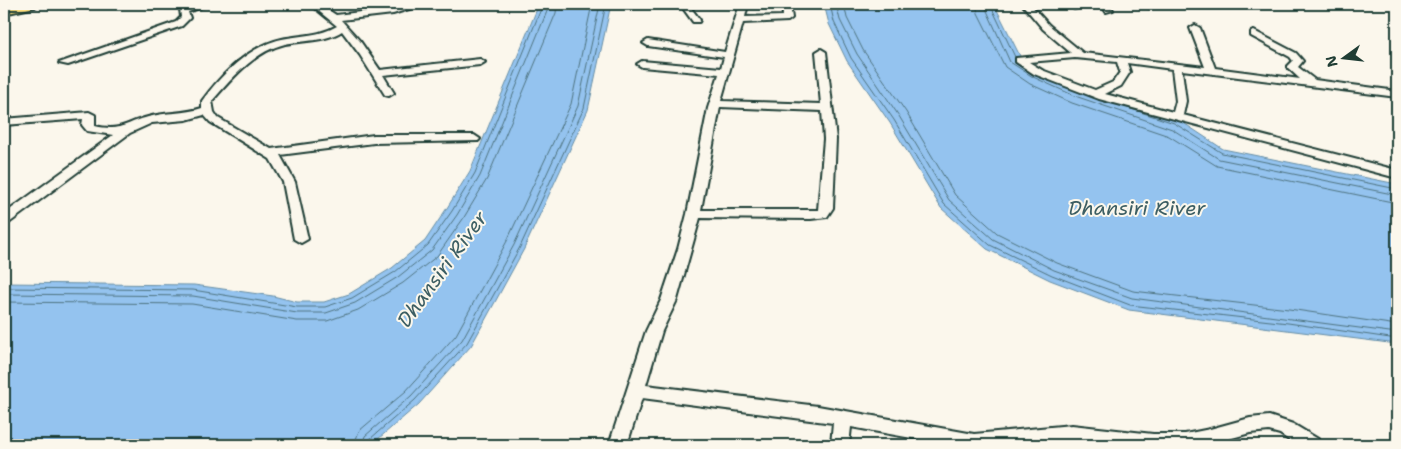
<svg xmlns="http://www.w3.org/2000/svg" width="1401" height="449" viewBox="0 0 1401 449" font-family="'Shantell Sans',sans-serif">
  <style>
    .water { fill: #94c3ef; stroke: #658da4 }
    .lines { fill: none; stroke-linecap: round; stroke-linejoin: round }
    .shore { stroke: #4e737f; stroke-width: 1 }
    .minor-casing { stroke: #1f3d34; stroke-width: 4 }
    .primary-casing { stroke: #1f3d34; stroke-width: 4 }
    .minor { fill: #fbf7ec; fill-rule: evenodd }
    .primary { fill: #fddf80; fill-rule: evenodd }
    .labels { text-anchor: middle; stroke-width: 4; stroke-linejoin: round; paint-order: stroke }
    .water-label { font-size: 20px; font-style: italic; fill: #3c5e63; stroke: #fbf7ec }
  </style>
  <rect width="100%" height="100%" fill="#fbf7ec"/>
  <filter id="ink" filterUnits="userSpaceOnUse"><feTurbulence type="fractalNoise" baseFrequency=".02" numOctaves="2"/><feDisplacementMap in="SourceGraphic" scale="10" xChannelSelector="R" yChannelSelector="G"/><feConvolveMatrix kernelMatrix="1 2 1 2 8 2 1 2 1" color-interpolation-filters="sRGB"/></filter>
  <g filter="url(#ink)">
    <path class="water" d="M539,4H611L588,110L524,249L471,346L419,404L371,445H4V283L194,285L273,296L297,302H324L349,294L392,268L425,241L447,208L470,171Z
      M824,4H994L1020,56L1038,67L1079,85L1176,118L1223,149L1397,184V344L1129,310L1050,280L987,249L941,208L890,123L847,61L829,24Z"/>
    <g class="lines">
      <path class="shore" d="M830,4L834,22L851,58L894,120L944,204L990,245L1052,275L1130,305L1288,323L1397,339
        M836,4L840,20L857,54L899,116L949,200L993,239L1054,270L1132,298L1397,333
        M844,4L847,18L863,50L906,112L955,195L997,233L1057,263L1133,291L1289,309L1397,325
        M976,4L978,13L1005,67L1030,84L1072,103L1169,136L1217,166L1397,203
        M984,4L1010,62L1033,77L1075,96L1172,129L1219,159L1397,195
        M990,4L1015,57
        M1122,106L1174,123L1222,153L1397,189
        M4,288L193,290L297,307H325L352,298L395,272L428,245L452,211L475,173L543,4
        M4,294L193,296L297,313H326L355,303L398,277L432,250L457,215L480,176L550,4
        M4,302L192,304L297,321H327L358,310L403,283L437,256L463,219L487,179L556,13L557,4
        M354,445L359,431L406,391L456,335L507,241L571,104L592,4
        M362,445L365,436L411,396L462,340L514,245L578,106L600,4
        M368,445L370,439L415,400L467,343L520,247L584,108L606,4"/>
      <defs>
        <path id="minor" d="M198,4H210L188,12L190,18L182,26L68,65L59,63L176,22L181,17L180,9Z
          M310,4H319L336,15L393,8L412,4H425L393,14L341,20L360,41L380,70L480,59L485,62L480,65L383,75L394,93L389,96L385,95L360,55L342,31C325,42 305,40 285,44C255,51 232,78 212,101L214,112L218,118L271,149L374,135H474L480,139L478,141L374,143L280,155L295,182L308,239L301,243L294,239L283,182L270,159L210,122L204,115L186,120L152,123L130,133L9,223L4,224V214L113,135L87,131L82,125L83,119L4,125V119L89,112L95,115V126C121,132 125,123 148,117C166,112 184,114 202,108V101C221,75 249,46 282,39C301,35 320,36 337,26Z
          M680,4H688L700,20L699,22H693Z
          M740,4H748L745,17L783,16L782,4H790L792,18L788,21L743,23L721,101L821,104L816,52L821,49L826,52L836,139L833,208L827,217L811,219L700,218L677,300L662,331L646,385L818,406L974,434L1072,425L1153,434H1185L1210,429L1250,418L1269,416L1293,424L1318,439L1320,445H1296L1280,434L1269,431L1250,433L1207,445H1119L1072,441L1023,445H950L851,427L849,445H831L833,423L642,398L627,445H609L646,331L661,300L678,249L687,214L708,108L719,74L642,67L637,64L642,61L721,68L724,57L648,46L643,43L648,40L725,52ZM720,107L822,111L824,139L818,210H701Z
          M1022,4H1030L1049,25L1083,53L1205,67L1190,28L1195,25L1200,28L1215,68L1300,79L1287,67L1293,61L1290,57L1251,36V32L1254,31L1296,53L1303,61L1298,67L1315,80L1397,91V97L1182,70L1186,101L1183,115L1397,170V178L1099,99L1034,74L1016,62V58L1071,53L1043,29ZM1075,58L1117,62L1120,72L1113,82L1095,90L1042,70L1029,62ZM1127,63L1172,69L1176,101L1173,112L1105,94L1121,86L1130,72Z
          M1071,4H1079L1081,7L1074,9Z
          M1101,4H1109L1113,10L1106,12Z
          M1139,4H1152L1153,5L1149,8Z"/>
        <path id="primary" d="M13,4H37L35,7L4,14V6Z"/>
      </defs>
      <use href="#minor" class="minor-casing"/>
      <use href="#primary" class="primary-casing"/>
      <use href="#minor" class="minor"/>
      <use href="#primary" class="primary"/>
    </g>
  </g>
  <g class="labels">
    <g class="water-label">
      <text x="1137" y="215">Dhansiri River</text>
      <text transform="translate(442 269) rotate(-54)" y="7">Dhansiri River</text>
    </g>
  </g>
  <rect width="1401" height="449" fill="none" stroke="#fbf7ec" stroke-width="20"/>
  <rect x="10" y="10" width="1381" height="429" fill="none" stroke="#1f3d34" stroke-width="2" filter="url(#ink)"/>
  <g transform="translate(1344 58) rotate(255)" stroke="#fbf7ec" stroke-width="4" paint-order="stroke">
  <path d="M0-4L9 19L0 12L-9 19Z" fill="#1f3d34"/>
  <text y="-8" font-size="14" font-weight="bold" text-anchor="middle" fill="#1f3d34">N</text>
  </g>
</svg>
